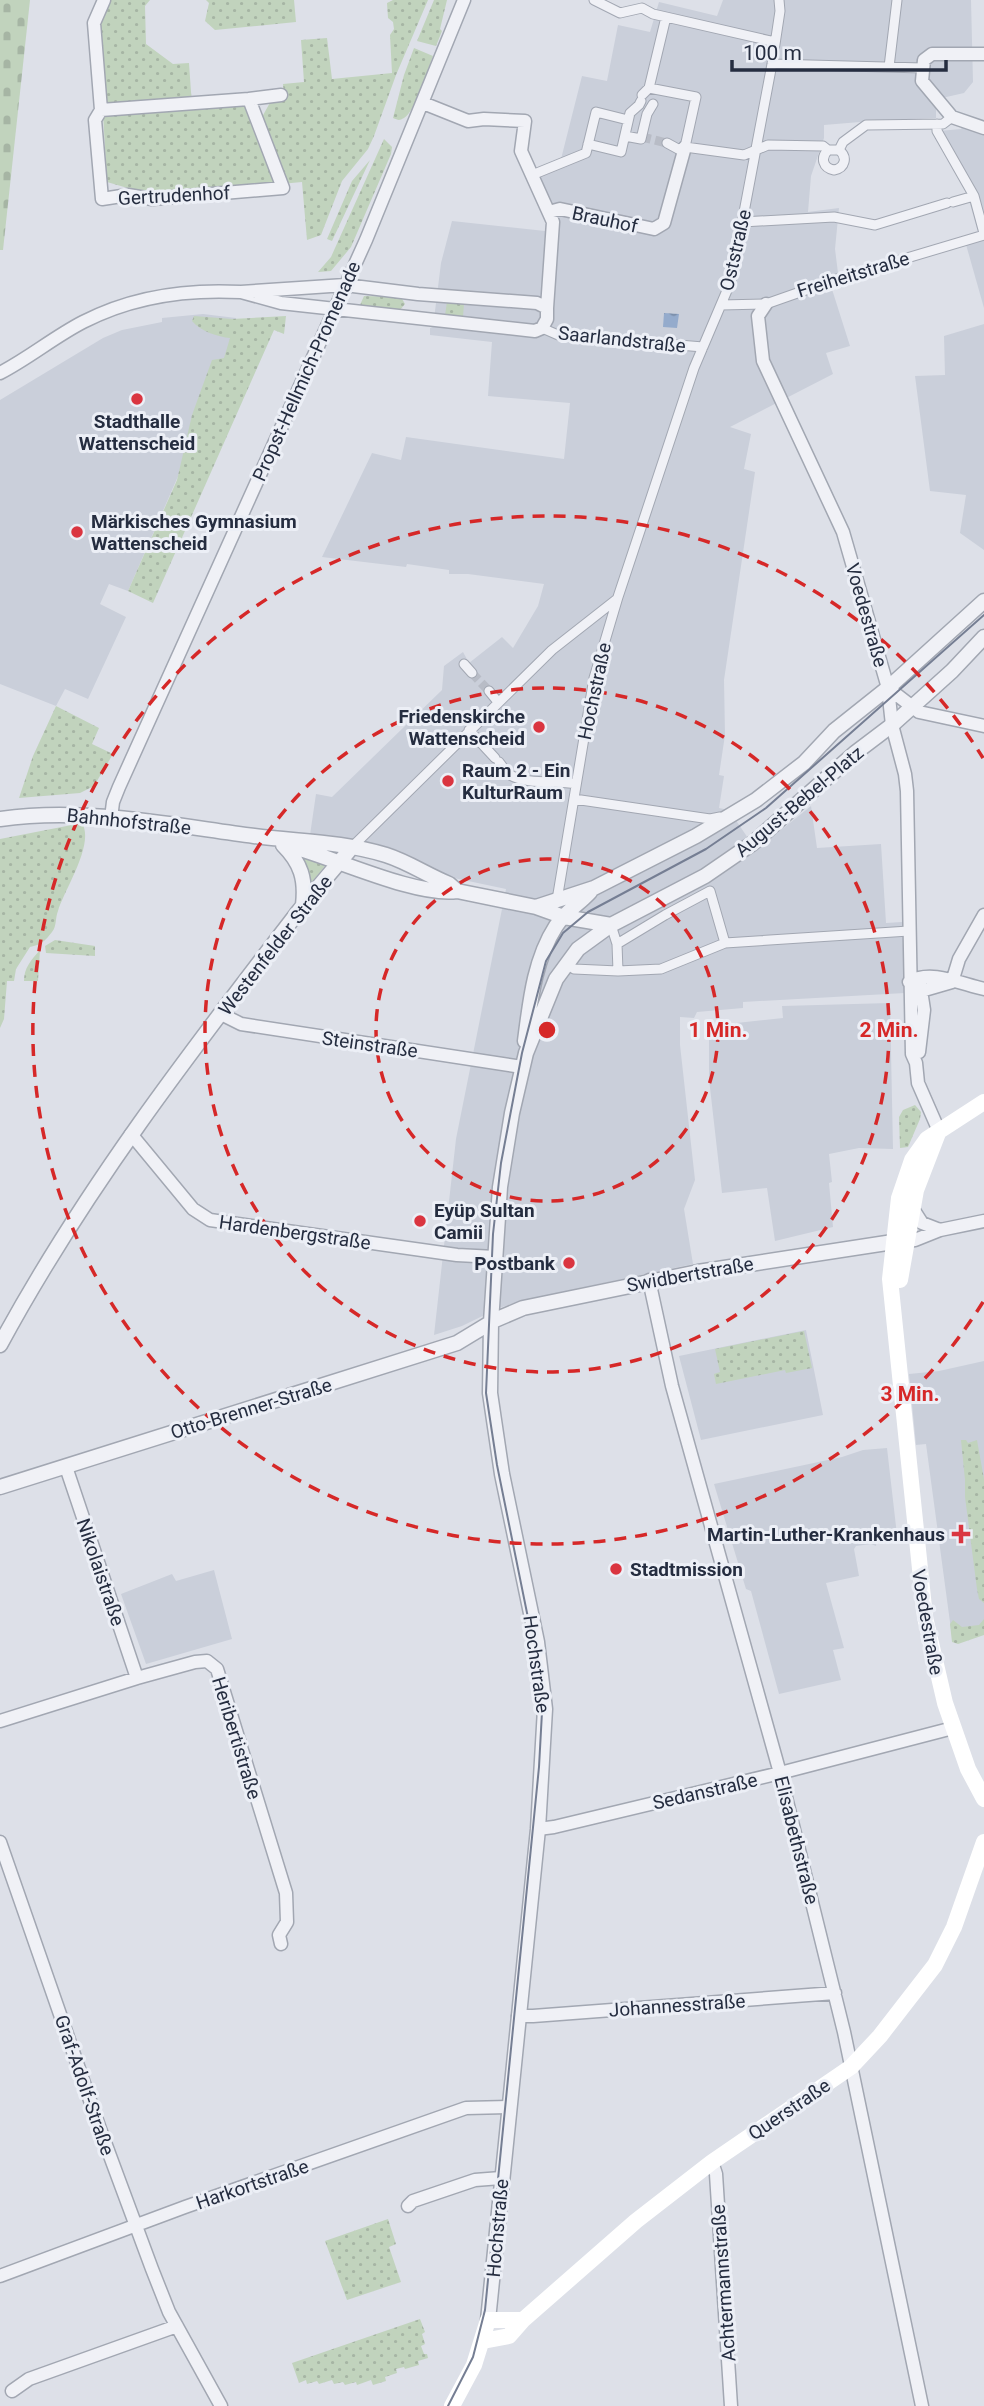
<svg xmlns="http://www.w3.org/2000/svg" width="984" height="2406" viewBox="0 0 984 2406" font-family="Roboto,sans-serif">
  <style>
    .built { fill: #cacfda }
    .grass { fill: url(#grass-dots) }
    .cemetery { fill: url(#cemetery-stones) }
    .water { fill: url(#water-ripples) }
    .lines { fill: none; stroke-linecap: round; stroke-linejoin: round }
    .pedestrian-tunnel { stroke: #b8bcc6; stroke-width: 9; stroke-dasharray: 9 4.5; stroke-linecap: butt }
    .pedestrian-casing { stroke: #a2a7b2; stroke-width: 11 }
    .minor-casing { stroke: #a2a7b2; stroke-width: 15 }
    .tertiary-casing { stroke: #a2a7b2; stroke-width: 17 }
    .pedestrian { stroke: #f0f1f6; stroke-width: 9 }
    .minor { stroke: #f0f1f6; stroke-width: 12 }
    .tertiary { stroke: #f0f1f6; stroke-width: 14 }
    .secondary { stroke: #fff; stroke-width: 16 }
    .tram { stroke: #757e93; stroke-width: 2 }
    .ring { fill: none; stroke: #d62828; stroke-width: 3.5; stroke-dasharray: 12 9 }
    .poi-dot { fill: #da3540; stroke: #eceff6; stroke-width: 2.5 }
    .labels { text-anchor: middle; stroke-width: 6; stroke-linejoin: round; paint-order: stroke }
    .street-label { font-size: 19px; fill: #252d40; stroke: #eceff6 }
    .poi-label { font-size: 19px; font-weight: bold; fill: #252d40; stroke: #eceff6; text-anchor: start }
    .centre { fill: #d62828; stroke: #eceff6; stroke-width: 3.5 }
    .ring-label { font-size: 21px; text-anchor: middle; font-weight: bold; fill: #d62828; stroke: #eceff6; stroke-width: 6; stroke-linejoin: round; paint-order: stroke }
  </style>
  <defs>
    <pattern id="grass-dots" width="8" height="8" patternUnits="userSpaceOnUse" patternTransform="scale(1.75)"><rect width="8" height="8" fill="#c1d3bd"/><path d="M2 2h.1M6 6h.1" fill="none" stroke="#a6b5a4" stroke-width="1.8" stroke-linecap="round"/></pattern>
    <pattern id="cemetery-stones" width="16" height="16" patternUnits="userSpaceOnUse" patternTransform="scale(1.75)"><rect width="16" height="16" fill="#c1d3bd"/><path d="M2 7V4a2 2 0 0 1 4 0v3zM10 15v-3a2 2 0 0 1 4 0v3z" fill="#a6b5a4"/></pattern>
    <pattern id="water-ripples" width="26" height="14" patternUnits="userSpaceOnUse" patternTransform="scale(1.75)"><rect width="26" height="14" fill="#94abcc"/><path d="M2 4q2-2 4 0t4 0M15 11q2-2 4 0t4 0" fill="none" stroke="#798ca7"/></pattern>
  </defs>
  <rect width="100%" height="100%" fill="#dde0e8"/>
  <path class="built" d="M723,0H971L973,82L964,93L942,98L936,105V118L884,120L824,125V138L811,176L808,212L839,208L835,249L839,281L830,283L850,346L826,353L833,374L730,427L751,434L744,469L755,472L724,680L725,735L719,775L724,776L719,808L729,810L756,850L811,806L817,848L881,844L886,923L902,922L905,993L743,1002V1008L697,1012L694,1018L680,1017V1045L695,1180L684,1209L693,1264L524,1300L499,1308L462,1326L434,1335L456,1139L506,889L454,878L378,844L310,835L316,794L332,797L442,690L444,666L463,652L469,663L502,637L513,648L538,606L544,584L468,574H449V570L407,564L406,567L322,557L372,453L401,460L406,437L564,459L570,403L488,396L492,342L430,335V328L433,327L441,263L452,221L545,231L547,222L526,173L561,159L582,76L607,81L618,25L650,32L659,2L717,16Z
    M963,125L984,131V308L965,241L979,236L968,197L975,196L939,131L961,129Z
    M203,314L236,318L220,380L128,591L109,584L100,604L126,617L88,699L65,689L56,706L0,684V400L103,338L122,330L162,322V318Z
    M984,324V550L960,533L966,495L930,491L915,376L945,375L944,336Z
    M890,1003L893,1149L859,1148L829,1154L832,1182L829,1183L833,1227L775,1241L767,1188L722,1193L709,1079V1026L783,1018L782,1006Z
    M806,1330L823,1415L701,1440L679,1356Z
    M984,1361V1628L952,1637L926,1444L916,1445L909,1374L939,1371Z
    M887,1448L897,1535L877,1534L876,1546L871,1544L856,1546L854,1549L859,1576L826,1583L844,1648L833,1650L841,1680L779,1694L751,1591L746,1589L714,1484L842,1457L863,1450Z
    M214,1570L232,1639L146,1664L121,1594L172,1574L176,1581Z"/>
  <path class="grass" d="M111,0H150L145,6L146,44L173,64L189,63L192,106L242,102L262,117L272,99L284,98L283,84L304,82L301,40L327,38L332,79L392,73L390,35L394,29L393,22L388,18L387,3L393,0H428L396,75L374,136L368,149L342,181L321,235L307,240L302,182L155,196L107,182L98,27Z
    M206,0H294L296,22L215,30L205,21L209,3Z
    M434,0H447L440,29L442,31L436,46L417,41Z
    M414,48L433,56C428,69 415,112 404,118C399,121 398,120 393,118L404,75Z
    M384,139L392,147L391,154L351,247L331,271L318,272L331,257Z
    M370,160L332,241L327,239L352,181Z
    M364,296L401,297L405,304L400,310L360,305Z
    M447,302L464,304L463,317L445,315Z
    M194,316L232,319L286,316L284,334L274,330L153,603L128,591L177,480L192,415L212,360L224,358L230,338C218,337 200,331 192,321Z
    M56,706L99,728L92,744L113,754L94,786L80,793L19,798L33,756Z
    M82,823C95,844 64,890 58,911C55,918 57,926 52,932C46,940 41,945 30,947L16,969L14,981H7L4,1019L0,1028V839Z
    M299,853L325,862V866L312,882H310Z
    M55,940L95,946V956L46,953L45,946Z
    M40,950L38,981H24C24,968 31,960 40,950Z
    M915,1105L921,1112L920,1119L908,1147L900,1148L899,1117L903,1110Z
    M804,1331L812,1368L786,1373L785,1370L716,1384L714,1374L720,1372L715,1349Z
    M961,1440H966L968,1443L977,1440L984,1479V1603L979,1599L977,1589L965,1497V1480Z
    M984,1619V1635L958,1644L952,1642L950,1624L953,1620L962,1627L979,1625Z
    M388,2219L396,2244L389,2247L401,2282L347,2300L325,2241Z
    M420,2319L425,2332L422,2334L425,2344L421,2346L424,2354H427L428,2358L418,2361L419,2365L405,2369L404,2367L396,2369L397,2373L385,2377L386,2381L373,2385L371,2380L357,2385L356,2382L345,2385L343,2382L334,2384L332,2380L319,2384L317,2381L307,2384L306,2380L299,2383L292,2363Z"/>
  <path class="cemetery" d="M0,0H30L3,250H0Z"/>
  <path class="water" d="M664,313L679,314L677,328L663,327Z"/>
  <g class="lines">
    <path class="pedestrian-tunnel" d="M642,137L667,143
      M472,673L489,691"/>
    <defs>
      <path id="pedestrian" d="M594,0L620,13L642,8L653,14L775,42
        M772,64L923,68
        M889,67L897,0
        M649,88L696,97L685,147L744,155L768,145L823,146L828,150H839L843,142L866,125L943,124L952,117
        M642,95L649,88L666,17
        M937,124V131L974,196
        M625,136L641,139L647,114L653,104
        M667,143L678,149L685,147
        M588,144L621,152L630,113L639,105L641,101
        M828,150C820,158 823,168 834,170C845,168 848,157 839,150
        M532,175L586,153L596,112L628,120
        M953,202L974,196L984,233
        M742,222L834,217L875,225L947,203
        M721,305L766,304L840,278L984,235
        M542,328L558,335L703,347
        M464,664L472,673
        M489,691L498,702
        M469,730L495,758
        M499,762C502,766 506,772 510,775C527,785 557,780 576,784
        M574,799L710,819L720,817
        M352,847L552,650L617,599
        M557,900L594,678L618,597L694,368L731,281L772,64L780,11L779,0
        M611,925L617,944L618,971
        M617,944L665,915L710,891L725,943
        M566,963L574,969L618,971L661,969L725,943L909,931"/>
      <path id="minor" d="M984,54H932L924,60L922,81L952,117L984,128
        M249,99L281,95
        M423,103L468,121L484,119L525,121L521,151L553,222L547,308
        M101,110L249,99L283,188L152,199L128,195L102,199L95,120L101,110L94,23L104,0
        M549,212L560,209L654,229L664,223L685,147
        M345,285L418,294L537,303L547,308V319L542,328L535,331L281,303L241,292Z
        M766,304L758,316L763,361L843,532L888,688L892,725L905,774L907,791L912,1054L916,1063L918,1083L939,1131
        M0,373C29,358 54,337 83,322C133,296 186,289 241,292
        M888,688L919,712L984,726
        M111,818L113,802L119,787L366,240L464,0
        M952,982L921,991L909,982C931,969 961,984 984,989
        M952,982L959,959L984,915
        M221,1014L241,1024L522,1067
        M919,1052L924,1010L920,984
        M131,1134L193,1209L210,1220L457,1255L495,1257
        M913,1209L922,1223L940,1230
        M906,1241L915,1240L940,1230L984,1221
        M649,1280L672,1386L780,1773L844,2032L922,2406
        M66,1467L137,1678
        M0,1721L137,1678L195,1662L207,1661L217,1669L286,1893L287,1922L279,1935L281,1944
        M538,1829L554,1827L780,1773L953,1728
        M0,1842L100,2129L152,2269L169,2312L221,2406
        M518,2016H533L835,1993
        M712,2162L716,2174L731,2406
        M408,2206L413,2201L475,2180L501,2178
        M0,2276L185,2207L466,2108L508,2107
        M12,2391L29,2379L177,2326"/>
      <path id="tertiary" d="M0,819C85,807 170,825 254,836C300,842 340,841 386,855C408,862 427,875 449,884L457,891
        M283,845C301,863 306,879 303,905
        M287,845C330,856 416,897 457,891L536,907L564,917L611,925
        M536,907L594,888L696,836L756,800L804,763L834,731L888,688L984,601
        M525,1041C530,1003 534,960 556,926C565,912 579,904 590,892
        M0,1345C83,1191 191,1051 298,912C315,890 334,869 352,847
        M0,1487L457,1343L495,1320L523,1308L698,1272L893,1242
        M488,2320L538,1829L545,1709L537,1642L502,1474L490,1393L491,1322L500,1187L512,1113L526,1053L556,979L578,949L611,925L705,876L753,843L855,753L892,725L952,671L984,637"/>
    </defs>
    <use href="#pedestrian" class="pedestrian-casing"/>
    <use href="#minor" class="minor-casing"/>
    <use href="#tertiary" class="tertiary-casing"/>
    <use href="#pedestrian" class="pedestrian"/>
    <use href="#minor" class="minor"/>
    <use href="#tertiary" class="tertiary"/>
    <path class="secondary" d="M984,1102L927,1139L912,1160L899,1198L890,1279L925,1617L945,1703L968,1769L984,1799
      M900,1280L916,1190L938,1133
      M483,2341L509,2336L523,2320L636,2221L712,2162L851,2067L880,2036L935,1965L954,1927L984,1842
      M452,2406L474,2365L488,2320H523"/>
    <path class="tram" d="M448,2406L473,2357L485,2310L539,1767L542,1712L540,1677L497,1465L486,1393L493,1234L501,1163L522,1053L546,961L563,933L588,912L706,849L766,808L984,615"/>
  </g>
  <g class="ring">
    <circle cx="547" cy="1030" r="171"/>
    <circle cx="547" cy="1030" r="342"/>
    <path d="M983 1302A514 514 0 1 1 983 758"/>
  </g>
  <g class="poi-dot">
    <circle cx="137" cy="399" r="7"/>
    <circle cx="77" cy="532" r="7"/>
    <circle cx="539" cy="727" r="7"/>
    <circle cx="448" cy="781" r="7"/>
    <circle cx="420" cy="1221" r="7"/>
    <circle cx="569" cy="1263" r="7"/>
    <path d="M957.5 1523.5h7v7h7v7h-7v7h-7v-7h-7v-7h7z"/>
    <circle cx="616" cy="1569" r="7"/>
  </g>
  <g class="labels">
    <g class="street-label">
      <text transform="translate(174 195) rotate(-3)" y="7">Gertrudenhof</text>
      <text transform="translate(605 219) rotate(12)" y="7">Brauhof</text>
      <text transform="translate(735 250) rotate(-77)" y="7">Oststraße</text>
      <text transform="translate(853 274) rotate(-17)" y="7">Freiheitstraße</text>
      <text transform="translate(622 339) rotate(6)" y="7">Saarlandstraße</text>
      <text transform="translate(306 371) rotate(-66)" y="7">Propst-Hellmich-Promenade</text>
      <text transform="translate(867 615) rotate(74)" y="7">Voedestraße</text>
      <text transform="translate(594 691) rotate(-78)" y="7">Hochstraße</text>
      <text transform="translate(799 801) rotate(-40)" y="7">August-Bebel-Platz</text>
      <text transform="translate(129 821) rotate(6)" y="7">Bahnhofstraße</text>
      <text transform="translate(275 945) rotate(-52)" y="7">Westenfelder Straße</text>
      <text transform="translate(370 1044) rotate(8)" y="7">Steinstraße</text>
      <text transform="translate(295 1232) rotate(8)" y="7">Hardenbergstraße</text>
      <text transform="translate(690 1274) rotate(-10)" y="7">Swidbertstraße</text>
      <text transform="translate(251 1408) rotate(-17)" y="7">Otto-Brenner-Straße</text>
      <text transform="translate(101 1572) rotate(71)" y="7">Nikolaistraße</text>
      <text transform="translate(928 1622) rotate(80)" y="7">Voedestraße</text>
      <text transform="translate(537 1664) rotate(82)" y="7">Hochstraße</text>
      <text transform="translate(237 1738) rotate(73)" y="7">Heribertistraße</text>
      <text transform="translate(705 1791) rotate(-13)" y="7">Sedanstraße</text>
      <text transform="translate(797 1840) rotate(76)" y="7">Elisabethstraße</text>
      <text transform="translate(677 2005) rotate(-4)" y="7">Johannesstraße</text>
      <text transform="translate(85 2085) rotate(71)" y="7">Graf-Adolf-Straße</text>
      <text transform="translate(789 2109) rotate(-34)" y="7">Querstraße</text>
      <text transform="translate(252 2184) rotate(-19)" y="7">Harkortstraße</text>
      <text transform="translate(497 2228) rotate(-85)" y="7">Hochstraße</text>
      <text transform="translate(723 2283) rotate(-94)" y="7">Achtermannstraße</text>
    </g>
    <g class="poi-label">
      <text x="137" y="428" text-anchor="middle">Stadthalle<tspan x="137" dy="22">Wattenscheid</tspan></text>
      <text x="91" y="528">Märkisches Gymnasium<tspan x="91" dy="22">Wattenscheid</tspan></text>
      <text x="525" y="723" text-anchor="end">Friedenskirche<tspan x="525" dy="22">Wattenscheid</tspan></text>
      <text x="462" y="777">Raum 2 - Ein<tspan x="462" dy="22">KulturRaum</tspan></text>
      <text x="434" y="1217">Eyüp Sultan<tspan x="434" dy="22">Camii</tspan></text>
      <text x="555" y="1270" text-anchor="end">Postbank</text>
      <text x="945" y="1541" text-anchor="end">Martin-Luther-Krankenhaus</text>
      <text x="630" y="1576">Stadtmission</text>
    </g>
  </g>
  <circle cx="547" cy="1030" r="10" class="centre"/>
  <g class="ring-label">
    <text x="718" y="1037">1 Min.</text>
    <text x="889" y="1037">2 Min.</text>
    <text x="910" y="1401">3 Min.</text>
  </g>
  <path d="M732 60v10h214v-10" fill="none" stroke="#252d40" stroke-width="3.5"/>
  <text x="743" y="60" font-size="21" fill="#252d40" stroke="#eceff6" stroke-width="5" paint-order="stroke">100 m</text>
</svg>
